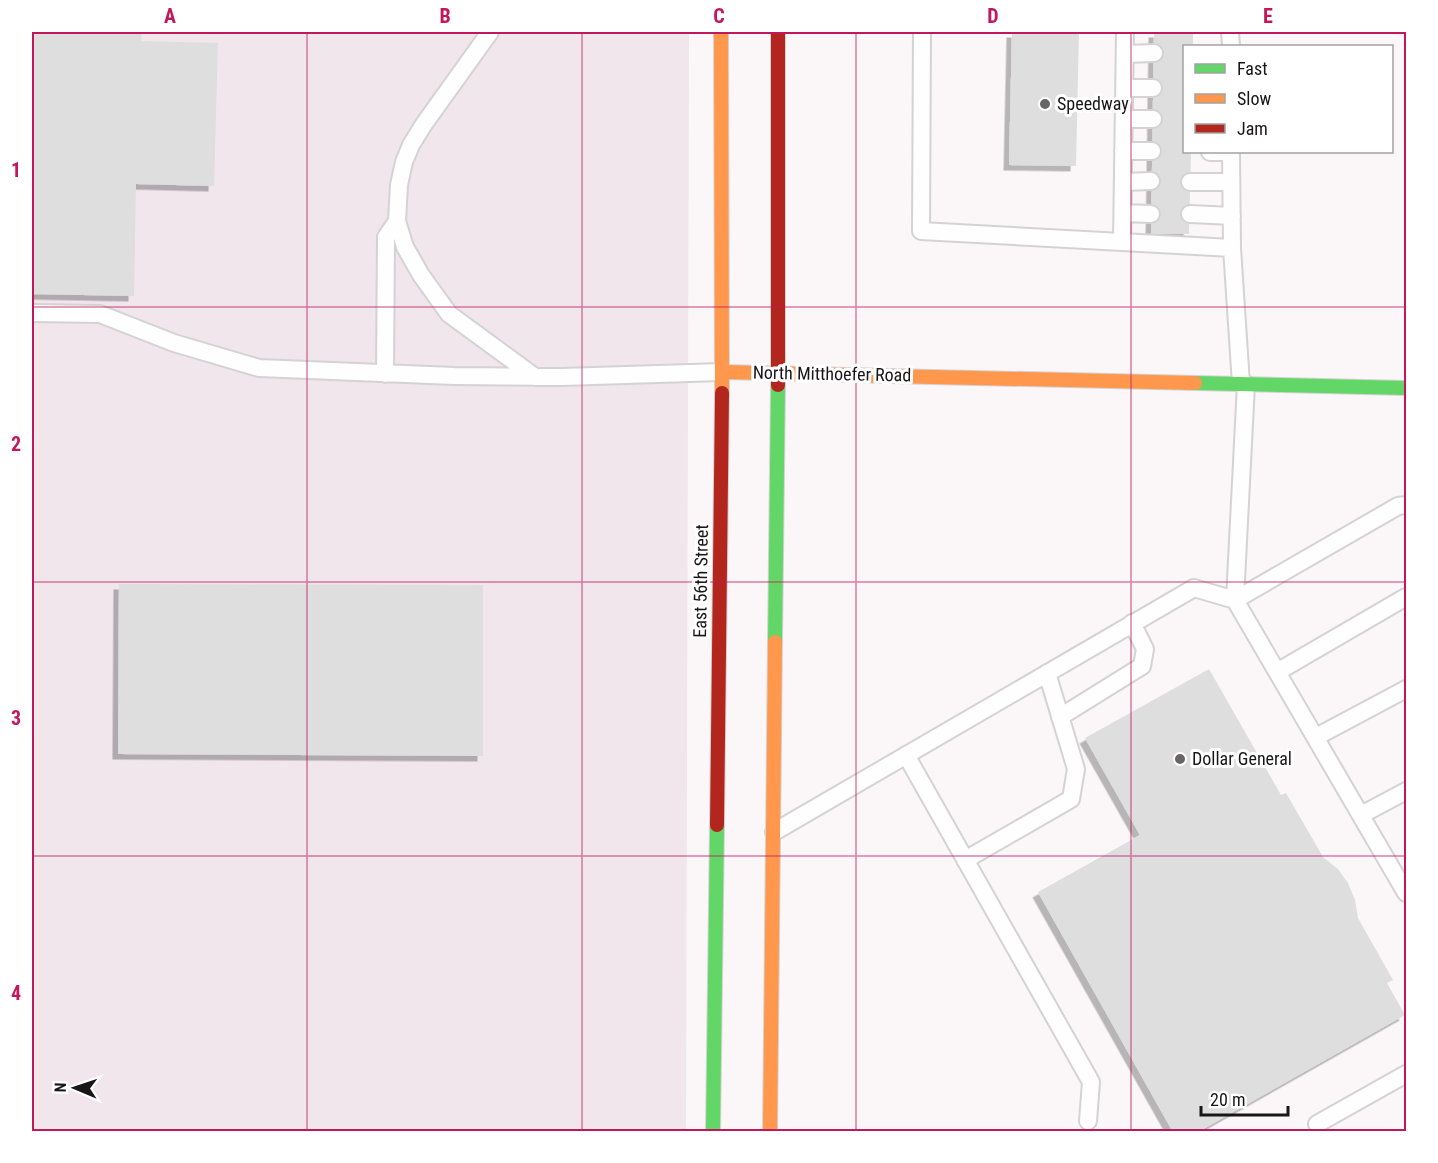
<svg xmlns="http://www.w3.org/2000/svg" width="1438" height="1163" viewBox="0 0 1438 1163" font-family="'Roboto Condensed',sans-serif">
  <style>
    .built { fill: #f0e6ec }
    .building { fill: #dededf; filter: url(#shadow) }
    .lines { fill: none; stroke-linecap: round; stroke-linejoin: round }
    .lane-casing { stroke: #d5d2d4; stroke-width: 20 }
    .fast-casing { stroke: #d5d2d4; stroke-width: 16 }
    .slow-casing { stroke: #d5d2d4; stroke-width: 16 }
    .jam-casing { stroke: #d5d2d4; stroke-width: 16 }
    .lane { stroke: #fefefe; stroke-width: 16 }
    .fast { stroke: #63d668; stroke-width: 14 }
    .slow { stroke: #ff974d; stroke-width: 14 }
    .jam { stroke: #b3261e; stroke-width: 14 }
    .grid { fill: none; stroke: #c2185b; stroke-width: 1.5; stroke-opacity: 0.55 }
    .poi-dot { fill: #686566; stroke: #fff; stroke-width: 2 }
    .labels { text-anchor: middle; stroke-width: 6; stroke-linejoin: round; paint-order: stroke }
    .poi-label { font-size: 18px; fill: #191617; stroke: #fff; text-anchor: start }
    .street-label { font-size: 18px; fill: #191617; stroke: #fff }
    .neatline { fill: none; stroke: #c2185b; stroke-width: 2 }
    .grid-label { font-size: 20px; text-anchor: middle; font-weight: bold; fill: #c2185b }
  </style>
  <defs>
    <filter id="shadow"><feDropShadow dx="-5.5" dy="5.5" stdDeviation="0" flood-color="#0004"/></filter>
  </defs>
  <rect width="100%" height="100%" fill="#fbf7f9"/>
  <path class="built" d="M32,32H689L686,1131H32Z"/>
  <path class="building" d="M32,32H142L141,41L218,43L214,186L136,184L134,296L32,294Z
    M1012,32H1079L1076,166L1009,165Z
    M1154,32H1193V46H1184V152H1191L1189,234H1151Z
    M119,584L483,585V756L118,754Z
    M1209,669L1281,795L1286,793L1323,857L1338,869L1348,883L1355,900L1358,918L1393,980L1387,983L1405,1015L1198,1132H1173L1038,892L1140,835L1085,738Z"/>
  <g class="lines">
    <defs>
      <path id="lane" d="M490,32L424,124L411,145L404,162L399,185L397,221L405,247L421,275L449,314L535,377
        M922,32L921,231L1232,248L1231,152
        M1230,32L1231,46
        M1125,54L1154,53
        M1125,88H1153
        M1124,119H1153
        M1123,151H1152
        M1210,152H1231
        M1123,182L1151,181
        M1190,182H1231
        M1123,213L1151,214
        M1190,214L1232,216
        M1122,242L1125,32
        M1232,248L1241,384
        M32,313L100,314L174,343L259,368L454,376L562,377L722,372
        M385,374L386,237L397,221
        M1246,384L1235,600L1398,506L1406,505
        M1277,672L1406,597
        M1060,717L1142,666L1145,649L1132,623
        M1316,737L1406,689
        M906,755L1091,1082L1088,1121
        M1361,815L1406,791
        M774,832L1194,588L1235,600L1406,893
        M965,860L1071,799L1076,769L1047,673
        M1317,1124L1406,1074"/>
      <path id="fast" d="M1195,383L1406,388
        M775,642L778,385
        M713,1132L717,825"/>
      <path id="slow" d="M721,32L722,393
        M722,372L1195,383
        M770,1132L775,642"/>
      <path id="jam" d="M778,385V32
        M717,825L722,393"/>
    </defs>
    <use href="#lane" class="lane-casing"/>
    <use href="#fast" class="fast-casing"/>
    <use href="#slow" class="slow-casing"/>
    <use href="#jam" class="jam-casing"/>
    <use href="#lane" class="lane"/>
    <use href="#fast" class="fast"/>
    <use href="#slow" class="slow"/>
    <use href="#jam" class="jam"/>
  </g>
  <path class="grid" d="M307,32V1132M582,32V1132M856,32V1132M1131,32V1132M32,307H1406M32,582H1406M32,856H1406"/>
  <g class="poi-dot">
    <circle cx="1045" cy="104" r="6"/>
    <circle cx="1180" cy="759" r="6"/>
  </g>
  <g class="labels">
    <g class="poi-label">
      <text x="1057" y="110">Speedway</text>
      <text x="1192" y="765">Dollar General</text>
    </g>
    <g class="street-label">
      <text transform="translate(832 374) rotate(1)" y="6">North Mitthoefer Road</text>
      <text transform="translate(701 581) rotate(-89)" y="6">East 56th Street</text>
    </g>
  </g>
  <rect width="1438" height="1163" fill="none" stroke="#ffffff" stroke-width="66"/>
  <rect x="1183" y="45" width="210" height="108" fill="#ffffff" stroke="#a3a2a2" stroke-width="1.5"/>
  <rect x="1195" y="64" width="30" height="9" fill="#63d668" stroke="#a3a2a2" stroke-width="1.5"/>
  <text x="1237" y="75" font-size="18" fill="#191617">Fast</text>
  <rect x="1195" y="94" width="30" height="9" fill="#ff974d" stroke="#a3a2a2" stroke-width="1.5"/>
  <text x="1237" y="105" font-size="18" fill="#191617">Slow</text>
  <rect x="1195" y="124" width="30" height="9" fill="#b3261e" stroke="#a3a2a2" stroke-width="1.5"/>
  <text x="1237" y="135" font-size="18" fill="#191617">Jam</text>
  <g transform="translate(75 1088) rotate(272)" stroke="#ffffff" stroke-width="4.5" paint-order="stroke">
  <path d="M0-4.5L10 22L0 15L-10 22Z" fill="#191617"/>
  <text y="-9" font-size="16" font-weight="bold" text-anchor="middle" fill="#191617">N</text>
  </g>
  <path d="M1201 1106v9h87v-9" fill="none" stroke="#191617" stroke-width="3"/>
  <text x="1210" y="1106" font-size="18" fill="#191617" stroke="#ffffff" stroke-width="4.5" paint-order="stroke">20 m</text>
  <rect x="33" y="33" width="1372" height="1097" class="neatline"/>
  <g class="grid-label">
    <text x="170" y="23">A</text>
    <text x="445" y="23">B</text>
    <text x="719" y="23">C</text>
    <text x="993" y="23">D</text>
    <text x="1268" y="23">E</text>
    <text x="16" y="177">1</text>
    <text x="16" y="451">2</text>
    <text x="16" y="725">3</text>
    <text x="16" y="1000">4</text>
  </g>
</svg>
